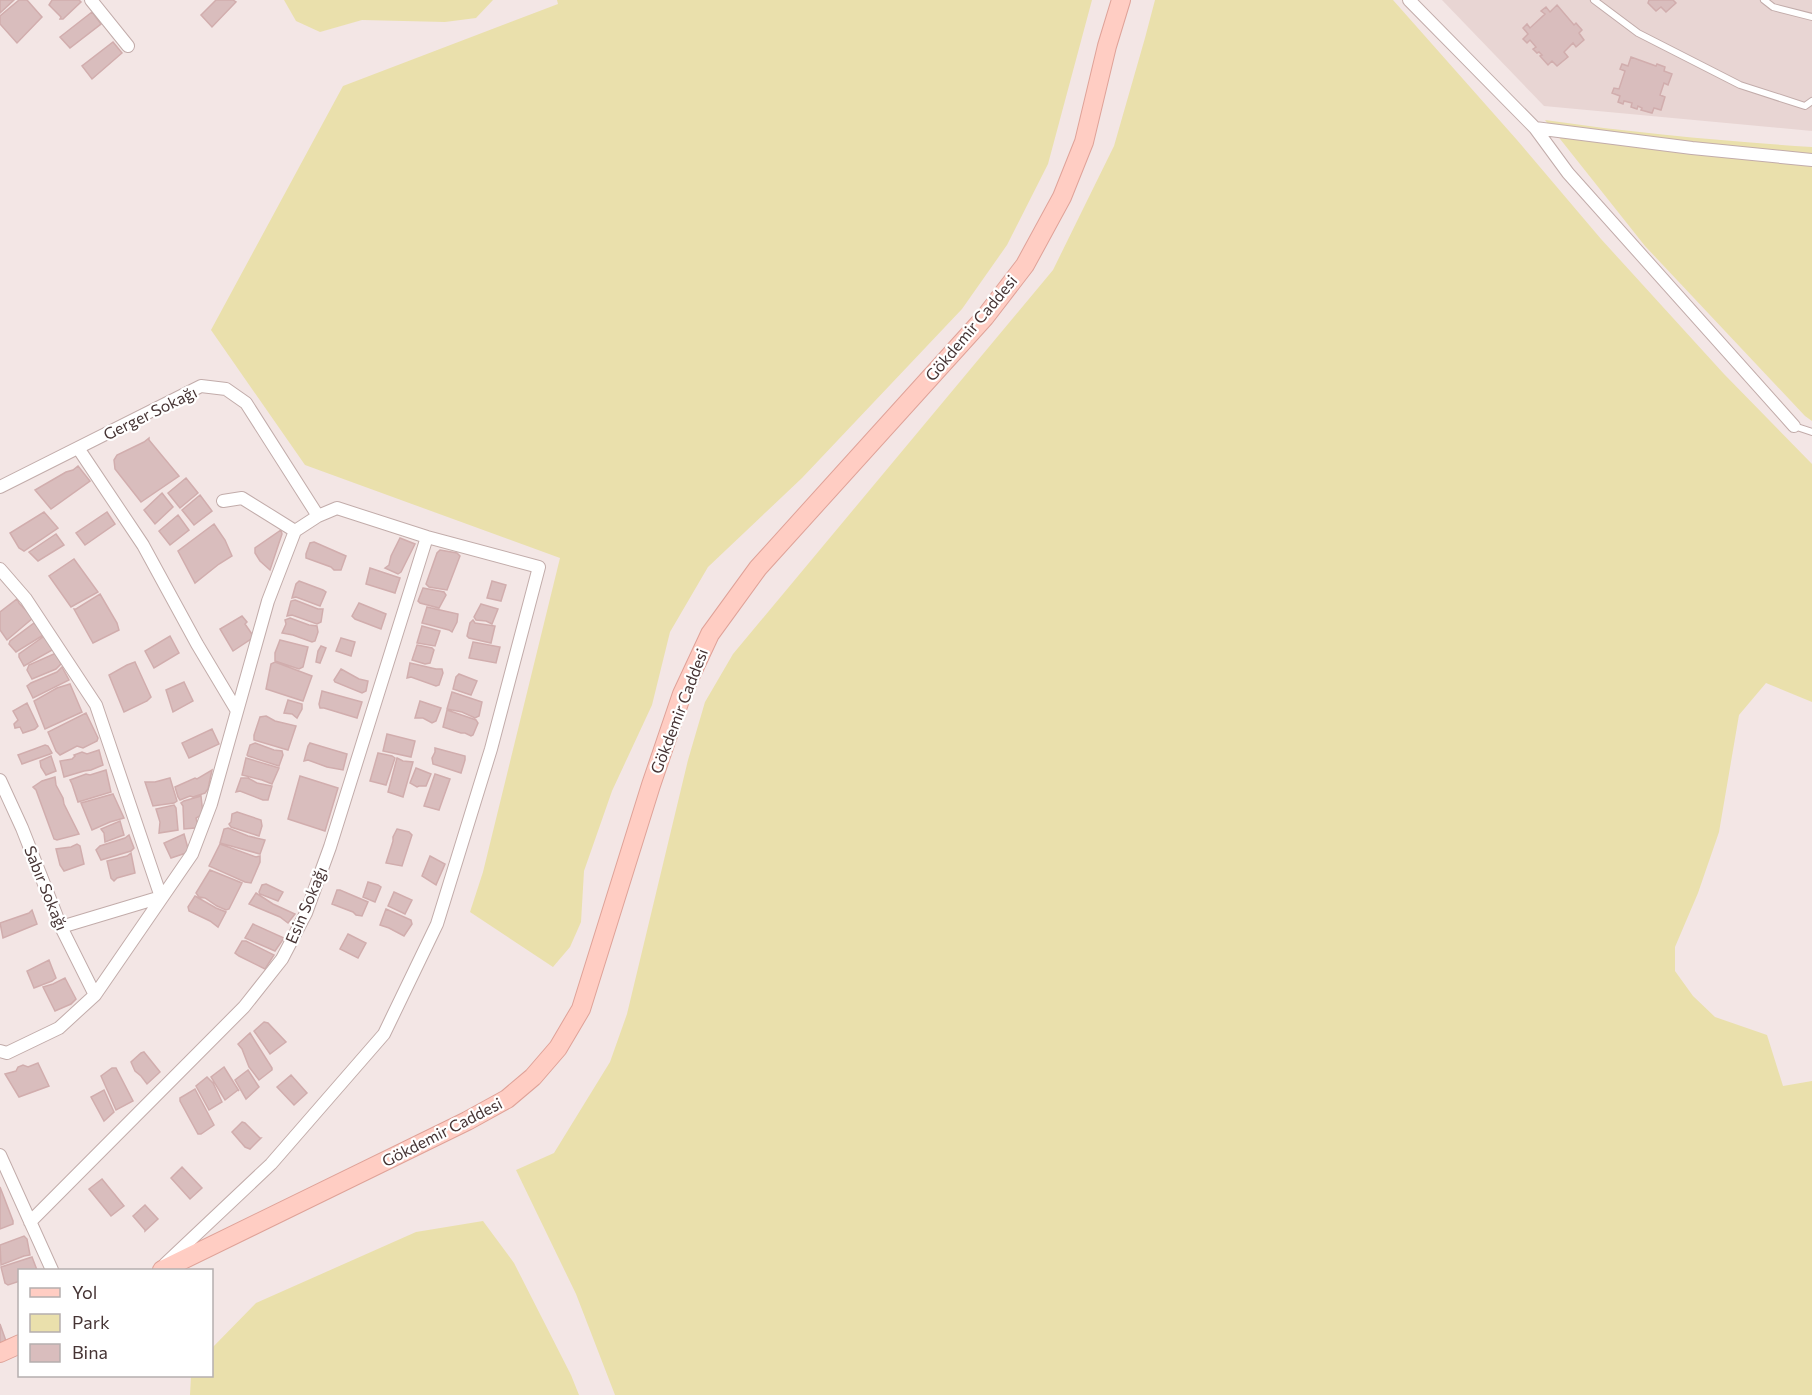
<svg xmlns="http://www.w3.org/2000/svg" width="1812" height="1395" viewBox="0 0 1812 1395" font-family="Commissioner,sans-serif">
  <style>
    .residential { fill: #e8d5d3 }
    .green { fill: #eae0ac }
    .building { fill: #d9bdbd; stroke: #d1adad; stroke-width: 1.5 }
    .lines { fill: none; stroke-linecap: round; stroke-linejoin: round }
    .lane-casing { stroke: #c2acaa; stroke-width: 8 }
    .street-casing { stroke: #c2acaa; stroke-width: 14 }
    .secondary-casing { stroke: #dfa298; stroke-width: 20 }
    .lane { stroke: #fff; stroke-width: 6 }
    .street { stroke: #fff; stroke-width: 12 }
    .secondary { stroke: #ffcdc3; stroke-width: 18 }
    .labels { text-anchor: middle; stroke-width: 4.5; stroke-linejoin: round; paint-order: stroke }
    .street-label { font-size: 16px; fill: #463434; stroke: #fff }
  </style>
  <rect width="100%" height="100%" fill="#f3e6e5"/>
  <path class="residential" d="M1442,0H1812V131L1544,106Z"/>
  <path class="green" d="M284,0H493L476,18L445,22L362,20L320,32L296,21Z
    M557,0H1092L1048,164L1007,245L962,309L802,478L708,567L670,632L652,705L612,791L584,871L581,922L570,947L553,967L470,912L483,872L560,558L305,465L211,330L343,86L558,4Z
    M1155,0H1393L1517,140L1601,239L1724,374L1812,464V702L1766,683L1739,715L1719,832L1698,893L1675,947V971L1693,996L1715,1017L1767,1035L1783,1086L1812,1081V1395H615L576,1294L516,1170L554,1153L610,1062L627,1014L688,760L705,702L733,654L1053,270L1114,146L1145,38Z
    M1545,120C1634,133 1722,141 1812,147V421L1805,416L1645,246Z
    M483,1221L514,1263L571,1375L579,1395H190L191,1376H212V1348L256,1303L416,1232Z"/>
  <path class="building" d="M0,0H14L0,13Z
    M19,0H27L42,17L17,43L0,24V16Z
    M52,0H79L81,2L63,19H60L61,17L49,5Z
    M216,0H233L236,2L212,27L201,15Z
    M1649,0H1673L1676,3L1666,12L1661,7L1656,11L1648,3Z
    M1557,5L1574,25L1576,23L1582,30L1579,33L1584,40L1576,47L1573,43L1564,52L1568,57L1557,66L1552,61L1548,65L1540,56L1542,55L1539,52L1537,53L1533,49L1536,47L1530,40L1527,43L1523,39L1528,34L1523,28L1527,24L1530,28L1545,14L1541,11L1546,7L1550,12Z
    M92,12L101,24L70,48L60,37Z
    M113,42L122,53L92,79L82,66Z
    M1631,57L1656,66L1657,64L1665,67L1664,71L1672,74L1668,85L1664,83L1660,95L1665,97L1661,110L1654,108L1652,113L1641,110L1642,108L1638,106L1637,109L1631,107L1632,103L1624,101L1623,104L1618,102L1620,96L1612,93L1614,88L1619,89L1625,71L1620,69L1622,64L1628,66Z
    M149,438V440L179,476L141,502L115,469L114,460L117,455L144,442Z
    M78,466L90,481L51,509L35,490L66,472L73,470Z
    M186,478L198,493L180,508L168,493Z
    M162,493L173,507L155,524L144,510Z
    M200,495L212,511L194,525L182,510Z
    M44,512L58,528L24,551L19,548L10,533Z
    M107,512L115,524L85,545L76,533Z
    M178,515L189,530L170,545L159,531Z
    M214,524L225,540L232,556L219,564L195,583L178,551Z
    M281,530L282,534L270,570L260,561L255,553V548Z
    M56,534L64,545L38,561L29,552Z
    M400,538L415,544L401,572L398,574L385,568L389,565L391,556Z
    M314,542L346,556L341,570H334L331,567L306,558V554L310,543Z
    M440,550L457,553L460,556L447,590L429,587L426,584L437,553Z
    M74,559L98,592L71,607L49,576Z
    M370,568L400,578L395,593L366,584Z
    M299,581L323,590L326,592L320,606L296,597L292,598L296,584Z
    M492,581L506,585L501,601L487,598Z
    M423,588L444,592L446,595L439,608L420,603L418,601Z
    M100,594L117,623L119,630L93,643L74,609H76Z
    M17,599L19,603L33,618L7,640L0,630V612Z
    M295,600L318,609H323L321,622L317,624L292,615L287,616L291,601Z
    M359,603L386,614L381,629L355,619L352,616Z
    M481,604L498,609L492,624L486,621L476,620L474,617Z
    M427,607L458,614L457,622L452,632L449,630L422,623Z
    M242,616L247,622L245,624L254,637L233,651L220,629Z
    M290,618L309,625L317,626L318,632L315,641L312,642L293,635L282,633L286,624L285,620Z
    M473,620L475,623L495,626L491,643L469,638L467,636L470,623Z
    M34,623L45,634L16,652L9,644L10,641Z
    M422,626L440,631L435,646L417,643Z
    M170,636L179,653L154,668L145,651Z
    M43,637H48L54,649L24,666L19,657V654Z
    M341,638L355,642L351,656L336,651Z
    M280,640L308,647L303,667L299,669L275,661V653Z
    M473,642L500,647L496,663L469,658Z
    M417,645L432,648L434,650L430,663L425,664L412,660Z
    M321,646L326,648L320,663L316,662L318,651Z
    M56,653L61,664L56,669L32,679L27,670L29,665Z
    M135,662L151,697L147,701L124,712L109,675L127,665Z
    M275,662L312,676L303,701L266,689L271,664Z
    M410,663L436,669H442L443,673L439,685L436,686L411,677L407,678Z
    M62,667L69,680L33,698L27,686L31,683L57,672Z
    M341,669L359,679L368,681L366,691L362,693L335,682L334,680Z
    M459,674L477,681L471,695L453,689L456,677Z
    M184,682L193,701L173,712L166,690Z
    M70,684L82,712L45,729L34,701L57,688Z
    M322,691L362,702L357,718L324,708H320L319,704Z
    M452,692L482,702L479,716L475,718L462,712L447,709Z
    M288,700L302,704V709L297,718L292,714L284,713Z
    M420,701L441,708L436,721L432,723L423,718H415Z
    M27,703L38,726L35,729L23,733L20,727L15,728L14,724L18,720L13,711Z
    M447,710L476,720L478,723L473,735L471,736L465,733H461L443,727Z
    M86,713L98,738L97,741L83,748L77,746L60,755L56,751L48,732Z
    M266,716L275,721L296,726L288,750L254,740V735L260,717Z
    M212,729L219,744L189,758L182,743Z
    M387,734L415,741L411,757L383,751Z
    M255,743L274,750L282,751L283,755L279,766L248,756L247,755L250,745Z
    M310,743L347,754L343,770L327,767L308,760L304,761L308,746Z
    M45,745L48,746L52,753L50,754L22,764L18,755Z
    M435,748L465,756V760L461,773L433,764L432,758L435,752Z
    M99,750L103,765L91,770L84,771L64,777L60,761L72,759L75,756L74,755L82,752L87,754Z
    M378,753L392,756L395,758L386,785L370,781Z
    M51,756L56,771L46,775L41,767L40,761Z
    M246,758L279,768L272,784L262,780L242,775Z
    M397,758L403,761L413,762L403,797L388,792Z
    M416,768L431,774L426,786H419L417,787L410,783Z
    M106,770L111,792L78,802L72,784L70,780L86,774L90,775Z
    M212,770L208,789L205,793L193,797L190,796L180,800L178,797L175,787L195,778L197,779Z
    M435,774L450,779L439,810L424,806Z
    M300,776L338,788L325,831L288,819Z
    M55,777L56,785L63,798L64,804L79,834L57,840L54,839L36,790L33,787L42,781Z
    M170,778L177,801L174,803L153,806L145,782H155Z
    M241,778H248L257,783L272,786L268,800H263L240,791L236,792Z
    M113,794L124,818L110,822L92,830L81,803Z
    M201,796L203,814L196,818L198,826L195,828L184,829L183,806L181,803L184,801Z
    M174,805L176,808L178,830L159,833L160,822L156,809Z
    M237,812L261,820L262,826L259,836L231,827L229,824L231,822L232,814Z
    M120,821L124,835L105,842L104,833L101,829Z
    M228,828L248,836L265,840L260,854L220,843L224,829Z
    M397,829L409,832L412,835L402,866L386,863L393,841V837Z
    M184,834L189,852L171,858L164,843Z
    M129,835L134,848L131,851L101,860L96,850L100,846L125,838Z
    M77,844L80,846L84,864L64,871L60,865L56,849L71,847Z
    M220,844L256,857L260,856V862L251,883L245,882L209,866Z
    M131,853L135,873L117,878L114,881L111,878L107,861L127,856Z
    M430,856L445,864L436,885L422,876Z
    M210,870L242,883L229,909L226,910L217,906L205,898L199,897L196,893Z
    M368,882L378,885L381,887L375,902L363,897Z
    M266,884L283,892L278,901L260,894L259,892L262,885Z
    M337,890H340L368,902L362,916L356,915L353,912L332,904Z
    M394,892L412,900L405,914L388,906Z
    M256,893L273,904L295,914L288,923L280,917L249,904Z
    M195,896L216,908L226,912L218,927L210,921L189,911L188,907Z
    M386,909L411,920L412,924L404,936L389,928L380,925Z
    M32,910L37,924L3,938L0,923L29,913Z
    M253,924L284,938L275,951L245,938Z
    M348,934L366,943L358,958L340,949Z
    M242,941H246L274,955L265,969L239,956L235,953Z
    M49,960L56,978L52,981L34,988L27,971Z
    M65,978L76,999L71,1004L55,1011L43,987L53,984Z
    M264,1022L268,1023L286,1042L270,1054L254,1031Z
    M250,1033L272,1068V1070L259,1080L249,1067L242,1049L238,1044Z
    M144,1052L160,1072L147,1084L141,1076L135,1071L131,1062L141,1053Z
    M38,1063L49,1086L19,1097L5,1074L16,1071L18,1067L23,1065L28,1067Z
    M224,1067L239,1091L238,1090L225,1100L211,1077Z
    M112,1068H116L133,1101L116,1110L101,1076Z
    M248,1070L259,1087L246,1099L235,1080Z
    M291,1075L307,1093L294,1105L277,1087Z
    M207,1077L213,1083L222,1102L209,1110L196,1086Z
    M195,1089L214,1125L201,1134H198L180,1101V1098Z
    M104,1090L114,1112L104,1121L91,1097Z
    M242,1122L245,1123L260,1138H261L250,1149L245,1147L232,1132Z
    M182,1167L202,1188L190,1199L171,1178Z
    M102,1179L124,1206L111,1216L89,1189Z
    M0,1187L13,1221V1224L0,1229Z
    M145,1205L158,1219L145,1231V1230L133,1216Z
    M24,1236L27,1239L30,1255L24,1256L1,1265L0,1245Z
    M32,1257L37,1270H20V1281L8,1285L5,1283L1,1267Z
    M0,1324L6,1341L0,1345Z"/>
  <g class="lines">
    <defs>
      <path id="lane" d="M1594,0L1638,33L1740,85L1805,106L1812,101
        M1764,0L1773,7L1812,17
        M1794,426L1812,432"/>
      <path id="street" d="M91,0L128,46
        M1409,0L1535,128L1568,173L1794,426
        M1535,128L1692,148L1812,160
        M78,448L143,545L197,644L237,711
        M0,487L201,386L226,389L246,403L318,516
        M223,501L242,498L295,531
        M0,569L26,599L96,705L161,897L61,927
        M0,780L22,828L61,927L95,995
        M0,1051L7,1053L59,1028L95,995L192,854L211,804L268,601L295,531L318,516L337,508L427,537L539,567L491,749L437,924L384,1034L271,1164L165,1264
        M0,1155L52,1270
        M30,1222L244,1007L282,959L306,913L330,847L427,537"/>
      <path id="secondary" d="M162,1270L467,1121L507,1099L533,1077L558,1048L581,1009L651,785L682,694L710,634L758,568L985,317L1025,265L1062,197L1084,142L1107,46L1121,0
        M0,1353L20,1344"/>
    </defs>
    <use href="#lane" class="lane-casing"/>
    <use href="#street" class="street-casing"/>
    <use href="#secondary" class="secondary-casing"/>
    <use href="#lane" class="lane"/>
    <use href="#street" class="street"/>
    <use href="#secondary" class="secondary"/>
  </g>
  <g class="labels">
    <g class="street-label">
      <text transform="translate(971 328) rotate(-50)" y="6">Gökdemir Caddesi</text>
      <text transform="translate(150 413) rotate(-26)" y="6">Gerger Sokağı</text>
      <text transform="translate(679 711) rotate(-69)" y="6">Gökdemir Caddesi</text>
      <text transform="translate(46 888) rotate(68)" y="6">Sabır Sokağı</text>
      <text transform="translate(306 905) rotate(-67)" y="6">Esin Sokağı</text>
      <text transform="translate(442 1132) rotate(-27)" y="6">Gökdemir Caddesi</text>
    </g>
  </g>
  <rect x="18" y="1269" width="195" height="108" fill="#ffffff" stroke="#b5aeae" stroke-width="1.5"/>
  <rect x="30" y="1288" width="30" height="9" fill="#ffcdc3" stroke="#b5aeae" stroke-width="1.5"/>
  <text x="72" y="1299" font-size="18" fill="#463434">Yol</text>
  <rect x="30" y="1314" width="30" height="18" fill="#eae0ac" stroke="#b5aeae" stroke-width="1.5"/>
  <text x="72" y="1329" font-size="18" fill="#463434">Park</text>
  <rect x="30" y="1344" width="30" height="18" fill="#d9bdbd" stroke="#b5aeae" stroke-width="1.5"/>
  <text x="72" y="1359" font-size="18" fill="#463434">Bina</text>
</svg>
